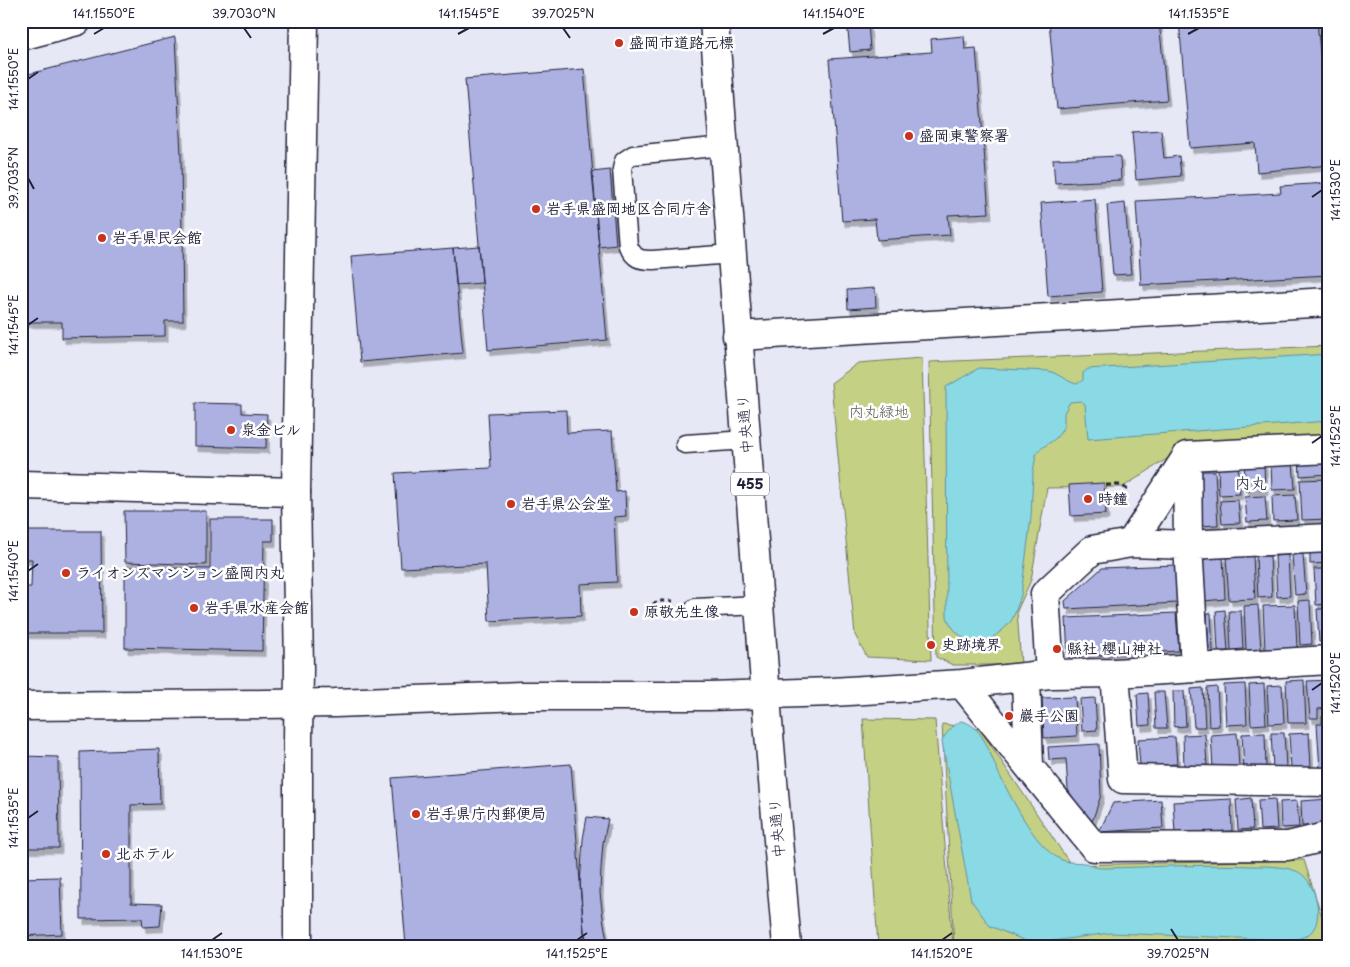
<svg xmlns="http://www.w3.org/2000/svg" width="1350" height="967" viewBox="0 0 1350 967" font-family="'Playpen Sans','Klee One',sans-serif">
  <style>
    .green { fill: #c4d084; stroke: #737960 }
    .water { fill: #8adae6; stroke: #6090a2 }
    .building { fill: #adb1e2; stroke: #22223b; filter: url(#shadow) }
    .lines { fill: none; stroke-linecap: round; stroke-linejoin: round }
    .service-casing { stroke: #22223b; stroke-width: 21 }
    .minor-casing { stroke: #22223b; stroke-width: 31 }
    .tertiary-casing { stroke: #22223b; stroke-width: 31 }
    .trunk-casing { stroke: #22223b; stroke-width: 31 }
    .path { stroke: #22223b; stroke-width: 3; stroke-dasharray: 5 4; stroke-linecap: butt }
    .service { stroke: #fff; stroke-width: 18 }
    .minor { stroke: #fff; stroke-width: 28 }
    .tertiary { stroke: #fff; stroke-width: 28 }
    .trunk { stroke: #fff; stroke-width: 28 }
    .ticks { fill: none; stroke: #22223b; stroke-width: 2 }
    .poi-dot { fill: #c8321e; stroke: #fff; stroke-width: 2 }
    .labels { text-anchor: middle; stroke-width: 5; stroke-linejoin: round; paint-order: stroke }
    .shield { fill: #fff; stroke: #646476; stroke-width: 1 }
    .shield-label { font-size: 14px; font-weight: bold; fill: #22223b }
    .poi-label { font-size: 15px; font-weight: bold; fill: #22223b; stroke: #fff; text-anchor: start }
    .park-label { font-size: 15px; fill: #5b5f55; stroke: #fff }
    .street-label { font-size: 15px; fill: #22223b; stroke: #fff }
    .neighbourhood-label { font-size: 16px; fill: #22223b; stroke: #fff }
    .neatline { fill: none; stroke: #22223b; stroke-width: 2 }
    .ticks-label { font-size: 12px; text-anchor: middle; fill: #22223b }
  </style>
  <defs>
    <filter id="shadow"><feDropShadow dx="3" dy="5.5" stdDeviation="0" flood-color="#0004"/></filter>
  </defs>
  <rect width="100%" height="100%" fill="#e6e8f6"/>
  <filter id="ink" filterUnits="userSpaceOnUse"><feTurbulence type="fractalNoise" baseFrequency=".02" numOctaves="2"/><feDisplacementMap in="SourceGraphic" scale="10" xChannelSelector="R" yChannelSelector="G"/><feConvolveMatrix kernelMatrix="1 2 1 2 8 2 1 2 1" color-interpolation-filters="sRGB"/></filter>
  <g filter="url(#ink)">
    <path class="green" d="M1329,346V442L1173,455L1123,487L1047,488L1031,580L1017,611L1021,665H953L936,657L929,362Z
      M922,358L931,660L867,657L855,635L831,383L858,363Z
      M863,719L935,720L953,946H878Z
      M942,724L980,729L1071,865L1304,860L1329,939V946H954Z"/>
    <path class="water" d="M1329,354V421L1088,439L1085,404L1081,401L1070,402L1064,413V426L1060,433L1055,439L1039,450L1036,455L1033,472L1031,517L1021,595C1018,603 1016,613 1011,621C1007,627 994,637 987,641C971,648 952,632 947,617L946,387L979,368L1049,371C1059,374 1067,382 1077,384L1083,380V373L1088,369Z
      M961,721C985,725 991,760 1001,778C1013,801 1039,854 1065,861C1071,863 1078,862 1084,863C1088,863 1091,866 1095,867C1098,868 1103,868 1106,868C1154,867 1203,864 1251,866C1265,866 1283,866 1296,871C1314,877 1325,916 1312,931C1306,938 1296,939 1288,940L1110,933L1045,942L1026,941L990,926L971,900L942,741C946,732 953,726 961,721Z"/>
    <path class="building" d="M847,21H868L870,50L850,52Z
      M1049,21H1159L1167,100L1057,109Z
      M1179,21H1317L1329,147V165L1257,172L1255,143L1190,148Z
      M964,36L965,49L976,48L989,213L948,215L950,235L877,240L875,219L842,221L829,59L932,52L931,39Z
      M175,37L181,155L183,321H165V336L62,338V322H21V76Z
      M584,69L607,340L488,350L465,79Z
      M1161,130L1164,158L1179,156L1181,176L1136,180L1132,132Z
      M1120,156L1121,180L1055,183L1053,159Z
      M610,170L616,245L599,247L592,172Z
      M1327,183L1329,209V275L1141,285L1136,201L1281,193L1280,186Z
      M1095,199L1102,292L1048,296L1041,203Z
      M1125,203L1131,274L1113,275L1107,205Z
      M479,246L482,283L456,285L453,248Z
      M453,248L463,353L360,362L351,256Z
      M875,288L876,307L848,309L847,290Z
      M195,403L242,404V413L267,414L266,448L195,446Z
      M566,410L567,433L612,431L616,492L625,491L626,516L614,517L617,582L580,584L581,616L489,621L486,564L401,568L395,473L491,468L488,413Z
      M1329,458V474L1300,476L1299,459Z
      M1293,462L1295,489L1272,490L1271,463Z
      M1264,463L1265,490L1246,491L1244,464Z
      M1238,464L1240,494L1219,495L1218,465Z
      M1195,471H1215L1218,525L1197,526Z
      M1329,479V519L1302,520L1300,480Z
      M1104,483L1106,514L1071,516L1069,485Z
      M1295,495L1297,520L1273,521L1272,496Z
      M1265,496L1267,521L1247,522L1245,497Z
      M1238,500L1240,523L1222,524L1220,501Z
      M124,511H206V565L125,562Z
      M210,519H273V541H264L262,651L125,648V567L210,569Z
      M21,531H101L102,633H21V587H31L32,559H21Z
      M1329,552V563L1310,564V553Z
      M1303,554L1306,594L1295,595L1292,555Z
      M1253,555L1255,599L1229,600L1226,557Z
      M1288,555L1290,596L1277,597L1275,556Z
      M1223,556L1225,599L1204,601L1202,557Z
      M1256,556H1270L1272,597L1258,598Z
      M1175,565L1177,603L1066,609L1065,601L1102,568Z
      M1314,569H1329V604L1316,605Z
      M1310,600L1312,644L1300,645L1298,601Z
      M1258,605L1261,650H1246L1244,606Z
      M1295,605L1297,648L1265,650L1263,606Z
      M1317,609H1329V642H1319Z
      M1225,610L1228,651H1218L1216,611Z
      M1229,611H1241L1243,649L1231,650Z
      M1176,613L1179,651L1068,657L1066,618Z
      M1207,613H1211L1213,652L1209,653Z
      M1304,680L1306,723H1288L1286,681Z
      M1329,680V708L1318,709V718H1310L1307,681Z
      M1245,684L1247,724L1226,725L1224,685Z
      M1264,684L1266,724L1251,725L1249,685Z
      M1282,685L1284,723L1269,724L1267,686Z
      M1217,687L1219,726L1209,727L1207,688Z
      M1203,688L1205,727H1194L1191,689Z
      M1173,691H1184L1186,726L1174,727Z
      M1154,692H1164L1167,728H1156Z
      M1148,693L1150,725L1139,726L1137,694Z
      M1075,697L1077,736L1044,738L1042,698Z
      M1095,698L1097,730L1082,731L1080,699Z
      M1329,715V769L1320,770L1317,724H1322V716Z
      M1237,733L1239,767L1213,768L1211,735Z
      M1265,733L1266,768L1244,769L1242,734Z
      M1271,733H1284L1286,767L1273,768Z
      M1309,733L1311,767L1291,768L1289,734Z
      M1205,734L1207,765L1184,767L1183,735Z
      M1175,737L1177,764L1140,766L1138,739Z
      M1099,744L1101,795L1091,825L1068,790L1066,759L1049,760L1048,747Z
      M159,749L160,804L131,805V903L162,904L160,926L143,927L142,918L81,919L80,752Z
      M21,756L58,757L59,848H21Z
      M571,764L585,946H406L392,778Z
      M1251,798L1253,829L1238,830L1236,800Z
      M1231,799L1232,831L1175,833L1173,802Z
      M1275,799L1277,829L1260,830L1258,800Z
      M1329,799V825L1302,826L1301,801Z
      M1161,800L1163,828L1099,832L1113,803Z
      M1297,801L1299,827L1281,828L1280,802Z
      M587,817L608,819L603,843L601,868L600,893L603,918L608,946H588L584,930L580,885L583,839Z
      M60,877L62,934L21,936V878Z"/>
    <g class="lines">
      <defs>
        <path id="service" d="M724,146L633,155L624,161L622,169L628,246C635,259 639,260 653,260L732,254
          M685,444L747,440
          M695,608L759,605"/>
        <path id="minor" d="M737,336L1329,302
          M1187,456L1188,545L1195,667
          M21,485L296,492
          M1131,543L1188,545L1329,538
          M1115,673L1123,779L1329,782
          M1050,674L1045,594L1092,550L1131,543L1187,456L1329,449
          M1026,677L1029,766
          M962,684L1094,847L1288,846L1329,836
          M21,706L264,704L335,703L521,696H709L832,692L962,684L1050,674L1115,673L1329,660"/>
        <path id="tertiary" d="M21,36L77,21
          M298,946V739L299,668L296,492L304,21"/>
        <path id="trunk" d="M714,21C737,330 760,638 787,946"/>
      </defs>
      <use href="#service" class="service-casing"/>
      <use href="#minor" class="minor-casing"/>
      <use href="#tertiary" class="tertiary-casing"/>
      <use href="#trunk" class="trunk-casing"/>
      <path class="path" d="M1106,485H1121L1129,491
        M646,611L657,601H673
        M1322,869L1329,892"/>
      <use href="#service" class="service"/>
      <use href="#minor" class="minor"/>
      <use href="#tertiary" class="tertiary"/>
      <use href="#trunk" class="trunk"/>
    </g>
  </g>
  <path class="ticks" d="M244,28L251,38M563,28L570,38M94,34L104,28M458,34L469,28M823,34L834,28M1188,34L1199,28M28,79L38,72M28,178L34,189M1312,197L1322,190M28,325L38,318M1312,443L1322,436M28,571L38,564M1312,690L1322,683M28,818L38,811M1171,929L1178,940M212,940L222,933M577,940L587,933M942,940L952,933"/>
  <g class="poi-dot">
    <circle cx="619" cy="43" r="5"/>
    <circle cx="909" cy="136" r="5"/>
    <circle cx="536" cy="209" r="5"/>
    <circle cx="102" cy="238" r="5"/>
    <circle cx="231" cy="430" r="5"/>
    <circle cx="1088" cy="499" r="5"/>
    <circle cx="511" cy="504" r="5"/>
    <circle cx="66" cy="573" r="5"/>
    <circle cx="194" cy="608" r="5"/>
    <circle cx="634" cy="612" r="5"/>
    <circle cx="931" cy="645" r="5"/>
    <circle cx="1057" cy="649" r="5"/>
    <circle cx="1009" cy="716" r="5"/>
    <circle cx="416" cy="814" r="5"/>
    <circle cx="106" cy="854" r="5"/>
  </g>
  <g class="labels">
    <rect class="shield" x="731" y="472.5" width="38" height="23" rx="4"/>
    <g class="shield-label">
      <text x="750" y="489">455</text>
    </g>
    <g class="poi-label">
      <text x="629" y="48">盛岡市道路元標</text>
      <text x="919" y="141">盛岡東警察署</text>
      <text x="546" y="214">岩手県盛岡地区合同庁舎</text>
      <text x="112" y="243">岩手県民会館</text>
      <text x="241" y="435">泉金ビル</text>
      <text x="1098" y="504">時鐘</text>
      <text x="521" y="509">岩手県公会堂</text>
      <text x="76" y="578">ライオンズマンション盛岡内丸</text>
      <text x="204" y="613">岩手県水産会館</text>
      <text x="644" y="617">原敬先生像</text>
      <text x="941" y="650">史跡境界</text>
      <text x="1067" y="654">縣社 櫻山神社</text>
      <text x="1019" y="721">巖手公園</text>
      <text x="426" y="819">岩手県庁内郵便局</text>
      <text x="116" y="859">北ホテル</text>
    </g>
    <g class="park-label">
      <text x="879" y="417">内丸緑地</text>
    </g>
    <g class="street-label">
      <text transform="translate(745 424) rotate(-95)" y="5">中央通り</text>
      <text transform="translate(777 828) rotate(-95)" y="5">中央通り</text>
    </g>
    <g class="neighbourhood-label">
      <text x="1251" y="489">内丸</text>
    </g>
  </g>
  <rect width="1350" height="967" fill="none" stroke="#fff" stroke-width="55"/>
  <rect x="28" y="28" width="1294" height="912" class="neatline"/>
  <g class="ticks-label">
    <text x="104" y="18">141.1550°E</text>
    <text x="244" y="18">39.7030°N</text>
    <text x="469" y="18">141.1545°E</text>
    <text x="563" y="18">39.7025°N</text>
    <text x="834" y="18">141.1540°E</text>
    <text x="1199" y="18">141.1535°E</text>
    <text transform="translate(14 79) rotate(-90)" y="4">141.1550°E</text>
    <text transform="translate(14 178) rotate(-90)" y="4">39.7035°N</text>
    <text transform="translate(1336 190) rotate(-90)" y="4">141.1530°E</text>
    <text transform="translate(14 325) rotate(-90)" y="4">141.1545°E</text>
    <text transform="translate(1336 436) rotate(-90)" y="4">141.1525°E</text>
    <text transform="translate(14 571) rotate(-90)" y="4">141.1540°E</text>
    <text transform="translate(1336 683) rotate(-90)" y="4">141.1520°E</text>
    <text transform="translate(14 818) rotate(-90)" y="4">141.1535°E</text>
    <text x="212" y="958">141.1530°E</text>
    <text x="577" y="958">141.1525°E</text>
    <text x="942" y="958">141.1520°E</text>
    <text x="1178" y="958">39.7025°N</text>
  </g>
</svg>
